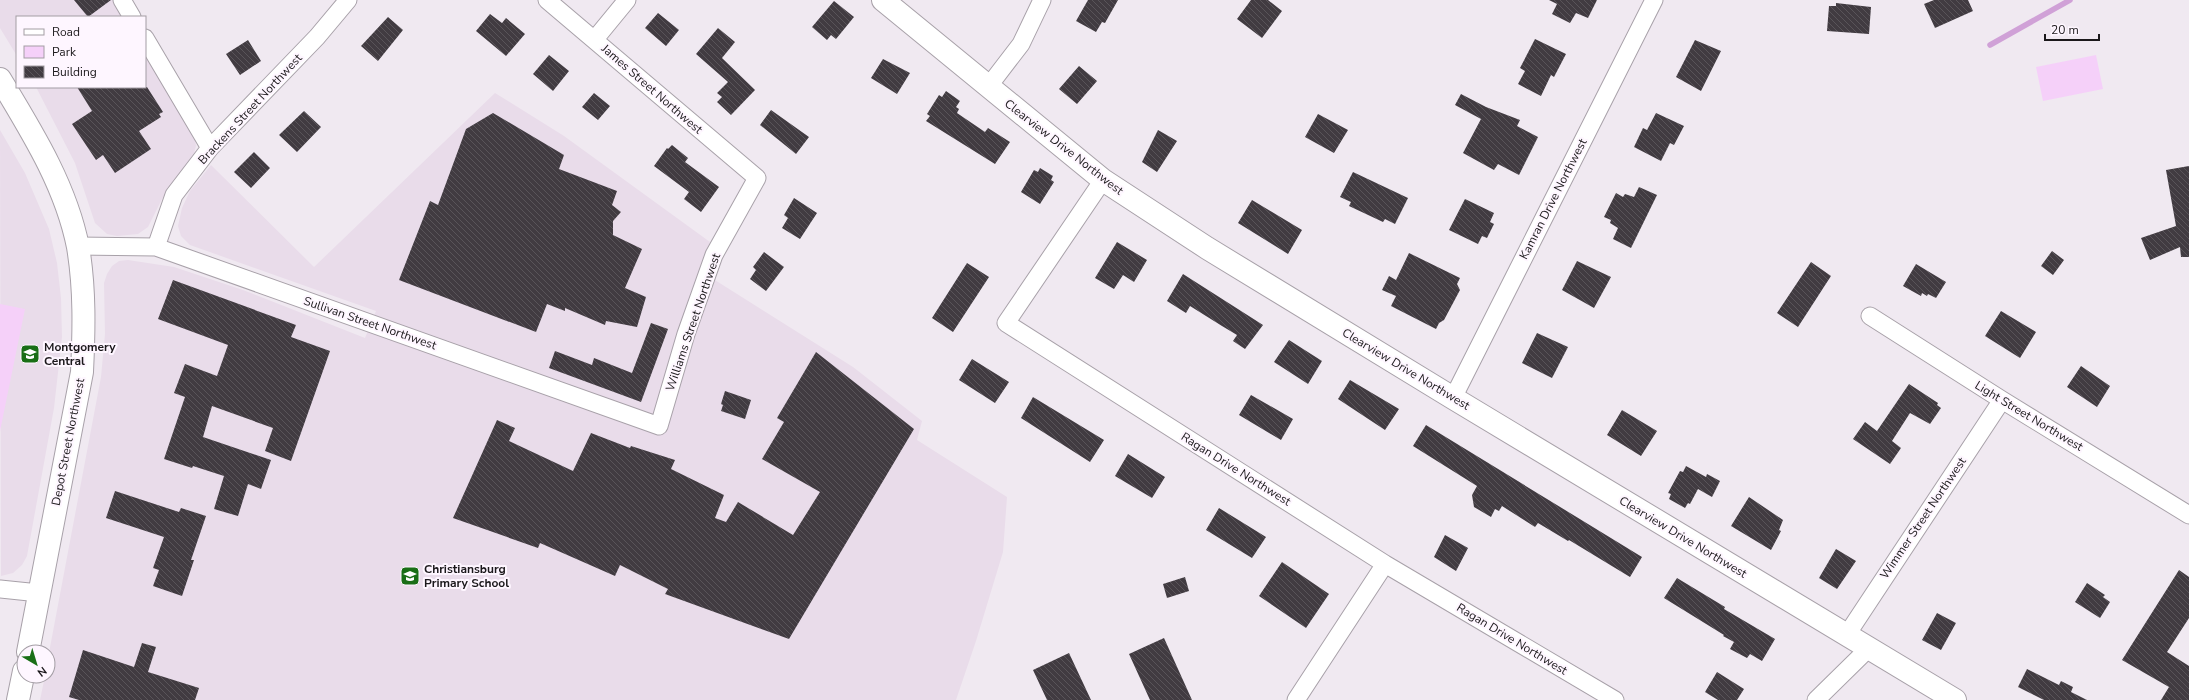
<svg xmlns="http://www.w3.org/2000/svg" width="2189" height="700" viewBox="0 0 2189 700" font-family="'Nunito Sans',sans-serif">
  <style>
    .built { fill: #e9dcea }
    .green { fill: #f5d0f9 }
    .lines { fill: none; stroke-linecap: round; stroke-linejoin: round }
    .stream { stroke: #d0a1d7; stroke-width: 5.5 }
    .building { fill: url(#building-back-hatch) }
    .street-casing { stroke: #a8a1a9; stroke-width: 19 }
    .secondary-casing { stroke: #a8a1a9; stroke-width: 24 }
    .street { stroke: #fff; stroke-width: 17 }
    .secondary { stroke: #fff; stroke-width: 22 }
    .labels { text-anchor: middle; stroke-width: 4; stroke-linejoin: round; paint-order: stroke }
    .street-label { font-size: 12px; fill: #1b181b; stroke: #fef6ff }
    .poi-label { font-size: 12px; font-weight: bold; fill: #1b181b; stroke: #fef6ff; text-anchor: start }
  </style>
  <defs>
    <pattern id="building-back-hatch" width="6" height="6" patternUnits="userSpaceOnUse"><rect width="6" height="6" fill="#413b41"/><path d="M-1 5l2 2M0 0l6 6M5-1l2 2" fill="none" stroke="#595459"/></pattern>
  </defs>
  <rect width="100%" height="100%" fill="#f0e9f1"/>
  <path class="built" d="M0,0H114L125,17H17V56L0,28Z
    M145,49L195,139L196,146L194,153L162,199L148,227L138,234L117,236L107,234L95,223L75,163L36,87H145Z
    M495,93L564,136L710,242L699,270L853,367L922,421L917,440L1007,497L1003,552L976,641L956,700H40L45,676H48V658L101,377L105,334L104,283L107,274L112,266L119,261L128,260L174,267L243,290L365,338L376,311L190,245L181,236L178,226L182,208L190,191L211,165L314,267Z
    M0,130L25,173L49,229L57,263L61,298L62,337L54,408L27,556L22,565L13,573L1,576Z"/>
  <path class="green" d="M2096,55L2103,89L2043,101L2036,67Z
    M0,304L25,309L0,431Z"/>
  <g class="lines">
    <path class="stream" d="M1990,45L2070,0"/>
  </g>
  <path class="building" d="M74,0H111L88,17Z
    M1088,0H1118L1105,23L1102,22L1096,32L1076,21Z
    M1251,0H1268L1282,11L1262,38L1237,19Z
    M1549,0H1597L1588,18L1576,13L1570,23L1552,14L1557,4Z
    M1934,0H1968L1973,11L1935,28L1924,4Z
    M834,1L854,17L836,39L831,35L827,40L812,27Z
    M1836,3L1871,7L1869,34L1827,31L1829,6H1836Z
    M658,13L679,30L666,46L645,28Z
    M490,14L502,23L506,18L525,34L506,56L476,31Z
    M388,17L403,30L378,61L361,46Z
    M718,28L735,42L722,58L755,90L731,115L717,102L722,97L717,93L728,82L696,54Z
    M1535,39L1566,54L1554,77L1551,75L1541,96L1518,84L1525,71L1520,68Z
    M248,40L261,61L240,75L226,54Z
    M1695,40L1721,51L1701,91L1676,77Z
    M549,55L569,71L553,91L533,74Z
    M883,59L910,73L897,94L871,78Z
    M1079,66L1097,81L1077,104L1059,89Z
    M77,87H147L163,112L159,114L161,117L139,131L151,149L115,173L103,155L96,160L72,124L92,111Z
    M946,91L960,101L956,107L959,109L957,113L985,132L988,128L1010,142L995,164L926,121L930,116L927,114L939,95L942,97Z
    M594,93L610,106L598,120L582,107Z
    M1461,94L1486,107L1520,120L1517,126L1538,137L1519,175L1498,164L1494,170L1463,153L1481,119L1455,105Z
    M771,110L809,137L796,154L760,125Z
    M304,111L321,127L297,152L279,135Z
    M493,113L564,155L559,169L617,191L612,205L621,212L613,221V235L642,249L625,288L646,297L637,327L606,321L605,325L565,308V311L547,304L536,332L399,280L430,201L438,205L466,129Z
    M1656,113L1684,126L1674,145L1670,143L1661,161L1634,147L1643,128L1647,130Z
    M1318,114L1348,130L1334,153L1305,137Z
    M1158,130L1177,141L1157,172L1142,162Z
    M672,145L688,158L685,162L719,187L701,212L684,199L689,192L654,166L667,148L668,149Z
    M254,152L270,168L251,188L234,172Z
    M2189,166V257H2181L2180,247L2150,260L2141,238L2176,226L2166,170Z
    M1040,168L1053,176L1051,180L1054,182L1040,204L1021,192L1034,170L1038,172Z
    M1353,172L1408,198L1395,224L1385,219L1383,222L1349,206L1351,202L1340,197Z
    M1639,187L1657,195L1631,248L1613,239L1618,228L1610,223L1611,220L1604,217L1616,193L1623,197L1625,194L1634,197Z
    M794,198L817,213L800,239L782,228L788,218L784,215Z
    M1465,199L1494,213L1490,222L1494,224L1487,238L1482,236L1478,244L1449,230Z
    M1252,200L1302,230L1288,254L1238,223Z
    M1117,242L1147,260L1134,282L1123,275L1114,289L1095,278Z
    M2052,251L2064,260L2053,275L2041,266Z
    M764,252L784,267L766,291L750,279L756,270L753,267Z
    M1409,253L1460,278L1457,284L1460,290L1444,320L1439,323L1436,329L1391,306L1396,296L1382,290L1389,276L1396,280Z
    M1577,261L1611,277L1594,308L1562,290Z
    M1811,262L1831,276L1798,327L1777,313Z
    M967,263L989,277L953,332L932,318Z
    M1916,264L1946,282L1936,298L1928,294L1927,296L1922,293L1921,296L1903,286Z
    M1183,274L1263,325L1245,349L1233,341L1237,335L1222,326L1190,306L1186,313L1167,301Z
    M173,280L296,325L291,337L330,351L291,461L265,451L273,428L212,406L203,437L271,460L261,489L248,484L238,516L214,509L224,476L193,466L192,468L164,459L185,397L174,393L185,364L217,376L228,345L158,319Z
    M2001,311L2036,332L2020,358L1985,336Z
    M651,323L668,329L641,402L549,368L555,351L592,365L594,358L632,373Z
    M1537,333L1568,347L1552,378L1522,363Z
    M1289,340L1322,361L1308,384L1274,362Z
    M816,352L914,429L789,639L665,594L668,589L620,565L615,576L540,543L538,548L453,518L497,420L515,428L509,441L573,471L591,433L630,448L631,446L675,460L671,469L724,495L715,518L726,522L738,502L793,535L820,492L762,459L784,422L777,418Z
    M972,359L1009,382L995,403L959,380Z
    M2081,366L2110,386L2097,407L2067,387Z
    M1350,380L1399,409L1385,430L1338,399Z
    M1909,384L1938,403L1937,405L1941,408L1930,424L1910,413L1892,441L1901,448L1890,464L1853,439L1865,422L1877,431Z
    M725,391L751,400L745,419L721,411L723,405L721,404Z
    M1251,395L1293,419L1281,440L1239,415Z
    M1033,397L1104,440L1090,462L1021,418Z
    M1622,410L1657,431L1641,456L1607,435Z
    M1426,425L1642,557L1630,577L1569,540L1568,541L1538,523L1535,527L1502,506L1499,511L1495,509L1491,517L1474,507L1472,495L1477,486L1413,446Z
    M1128,454L1165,477L1152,498L1115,476Z
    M1686,466L1706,477L1707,474L1720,481L1712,497L1698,489L1690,504L1688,503L1685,508L1669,499L1671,494L1668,493L1680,471L1683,472Z
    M115,491L179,512L181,508L206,516L191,560H194L182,596L153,586L159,570L153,568L164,537L106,518Z
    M1749,497L1783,520L1779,530L1781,531L1771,550L1731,526Z
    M1219,508L1266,537L1252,558L1206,530Z
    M1445,535L1468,548L1456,571L1434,557Z
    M1836,549L1856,561L1837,589L1819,578Z
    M1282,562L1329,594L1306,628L1259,596Z
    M2179,570L2189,577V618L2167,652L2189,666V700H2161L2169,687L2122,660Z
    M1185,577L1189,591L1167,598L1163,584Z
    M1677,578L1725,607L1724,609L1775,639L1762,661L1750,654L1747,658L1730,649L1734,642L1723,636L1724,635L1664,598Z
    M2087,583L2105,595L2103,597L2110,602L2100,618L2075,602Z
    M1937,613L1956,623L1941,650L1922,640Z
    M1164,638L1192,700H1150L1129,654Z
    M142,643L156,647L148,672L199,688L195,700H79L69,697L83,650L134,667Z
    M1069,653L1091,700H1047L1033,670Z
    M2027,669L2059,685L2061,681L2073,687L2071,692L2087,700H2044L2018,687Z
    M1717,672L1744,689L1737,700H1718L1705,692Z"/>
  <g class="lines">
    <defs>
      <path id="street" d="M122,0L132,17
        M145,38L210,148
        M595,39L627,0
        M988,87L1021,44L1042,0
        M1103,180L1006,323L1385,564L1615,700
        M77,246L156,247L659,426L686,334L714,255L757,178L547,0
        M156,247L174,195L210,148L317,37L348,0
        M1870,316L2002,400L2189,515
        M1453,398L1654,0
        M0,589L39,593
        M1846,636L2002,400
        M1296,700L1385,564
        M1816,700L1868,649"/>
      <path id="secondary" d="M883,0L1103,180L1207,248L1453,398L1955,700
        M0,79C32,132 66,186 78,247C85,289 84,330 82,372L28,652
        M18,700L24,671"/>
    </defs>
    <use href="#street" class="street-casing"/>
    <use href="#secondary" class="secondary-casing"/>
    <use href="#street" class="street"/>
    <use href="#secondary" class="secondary"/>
  </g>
  <defs>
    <symbol id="school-square" viewBox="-11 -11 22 22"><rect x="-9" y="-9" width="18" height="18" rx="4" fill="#196e16" stroke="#fef6ff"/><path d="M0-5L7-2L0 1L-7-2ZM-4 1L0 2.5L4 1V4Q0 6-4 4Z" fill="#fff"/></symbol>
  </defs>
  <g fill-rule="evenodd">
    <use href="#school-square" x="19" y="343" width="22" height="22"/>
    <use href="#school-square" x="399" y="565" width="22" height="22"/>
  </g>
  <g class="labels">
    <g class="street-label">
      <text transform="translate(652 89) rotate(41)" y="4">James Street Northwest</text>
      <text transform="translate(250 109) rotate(-47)" y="4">Brackens Street Northwest</text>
      <text transform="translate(1064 147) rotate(38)" y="4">Clearview Drive Northwest</text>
      <text transform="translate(1553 199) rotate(-63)" y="4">Kamran Drive Northwest</text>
      <text transform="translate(693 322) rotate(-71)" y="4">Williams Street Northwest</text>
      <text transform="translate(370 323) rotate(19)" y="4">Sullivan Street Northwest</text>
      <text transform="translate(1406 369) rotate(31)" y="4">Clearview Drive Northwest</text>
      <text transform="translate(2029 416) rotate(31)" y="4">Light Street Northwest</text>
      <text transform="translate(68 442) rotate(-79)" y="4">Depot Street Northwest</text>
      <text transform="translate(1236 469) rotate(32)" y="4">Ragan Drive Northwest</text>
      <text transform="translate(1923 518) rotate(-56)" y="4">Wimmer Street Northwest</text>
      <text transform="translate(1683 537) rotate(31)" y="4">Clearview Drive Northwest</text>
      <text transform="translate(1512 639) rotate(31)" y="4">Ragan Drive Northwest</text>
    </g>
    <g class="poi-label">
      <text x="44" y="351">Montgomery<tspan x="44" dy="14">Central</tspan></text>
      <text x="424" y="573">Christiansburg<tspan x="424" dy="14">Primary School</tspan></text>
    </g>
  </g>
  <rect x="16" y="16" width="130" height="72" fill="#fef6ff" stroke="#a39da4"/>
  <rect x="24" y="29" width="20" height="6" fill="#ffffff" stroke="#a39da4"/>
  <text x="52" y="36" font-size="12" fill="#1b181b">Road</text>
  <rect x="24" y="46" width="20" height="12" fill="#f5d0f9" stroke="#a39da4"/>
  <text x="52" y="56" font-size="12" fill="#1b181b">Park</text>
  <rect x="24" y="66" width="20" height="12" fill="url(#building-back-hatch)" stroke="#a39da4"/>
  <text x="52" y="76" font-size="12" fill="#1b181b">Building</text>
  <g transform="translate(36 664) rotate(142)"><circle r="19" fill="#fef6ff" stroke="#a39da4"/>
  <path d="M0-3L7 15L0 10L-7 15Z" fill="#196e16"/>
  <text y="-6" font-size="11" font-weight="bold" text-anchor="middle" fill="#1b181b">N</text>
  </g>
  <path d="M2045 34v6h54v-6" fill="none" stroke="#1b181b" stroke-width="2"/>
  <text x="2051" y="34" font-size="12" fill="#1b181b" stroke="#fef6ff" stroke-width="3" paint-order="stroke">20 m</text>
</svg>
